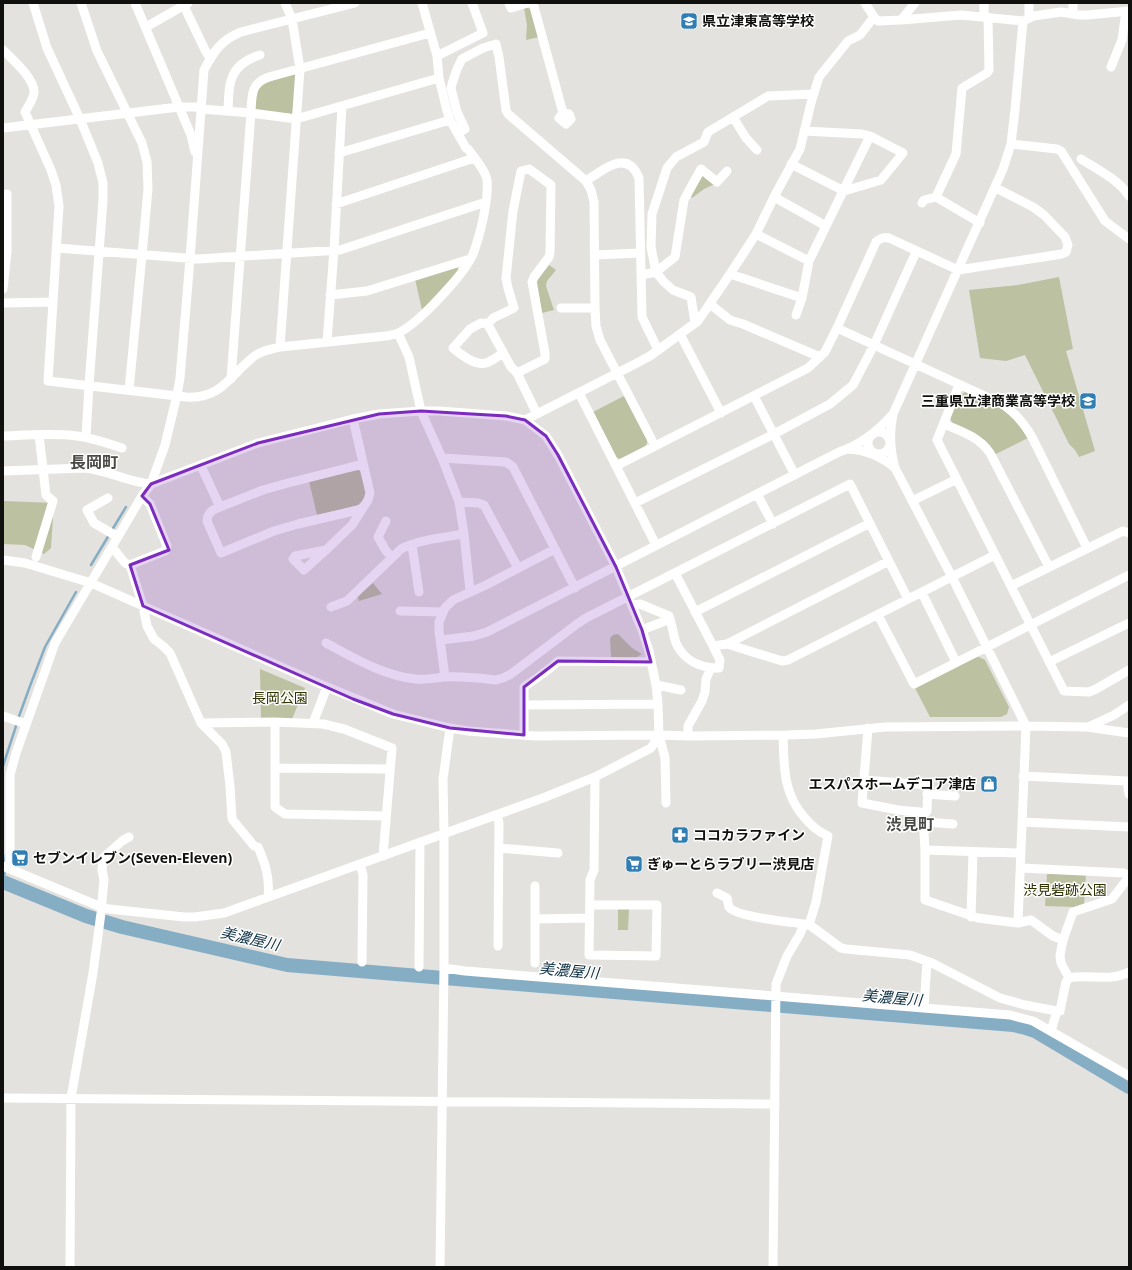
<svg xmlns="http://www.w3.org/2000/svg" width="1132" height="1270" viewBox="0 0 1132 1270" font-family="'Open Sans','Noto Sans JP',sans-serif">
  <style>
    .green { fill: #bcc1a1 }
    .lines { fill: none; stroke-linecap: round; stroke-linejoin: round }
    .stream { stroke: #85adc4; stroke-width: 2.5 }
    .river { stroke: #85adc4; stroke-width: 14 }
    .minor { stroke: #fff; stroke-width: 9 }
    .marked { fill: #7b2cbf; fill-opacity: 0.2; stroke: #7b2cbf; stroke-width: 3; stroke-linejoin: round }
    .labels { text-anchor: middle; stroke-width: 3; stroke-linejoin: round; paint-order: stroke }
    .poi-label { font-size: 14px; font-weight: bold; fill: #10100e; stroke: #fff; text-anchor: start }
    .park-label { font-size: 14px; fill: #2f3301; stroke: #fff }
    .water-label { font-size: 15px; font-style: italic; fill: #0e3143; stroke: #fff }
    .quarter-label { font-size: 16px; font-weight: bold; fill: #494845; stroke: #fff }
  </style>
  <rect width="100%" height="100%" fill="#e4e2de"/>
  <path class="green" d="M526,7L532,10L539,37L526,40L527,25L524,8Z
    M293,74L296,76L294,111L292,114L256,111L254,107L256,92L262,84Z
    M703,175L715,184L704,189L692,198L691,196Z
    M549,265L556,270L547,281L546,286L554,310L542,313L537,281Z
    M456,266L459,270L422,310L415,279Z
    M1059,277L1073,349L1066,351L1095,451L1079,457L1075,450L1069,444L1025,355L1006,361L980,358L969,290L1018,285Z
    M965,392L969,393L1004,409L1016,419L1028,438L996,454L987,443L953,424L950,418L959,396Z
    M624,396L647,440V443L645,447L620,459L615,457L593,412Z
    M358,470L360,471L367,493L363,501L356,506L317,515L309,481Z
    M3,501L54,503L51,548L44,554L25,545L3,544Z
    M373,583L382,594L359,601L357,596Z
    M618,634L632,648L642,654L637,657L611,658L610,638L613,635Z
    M977,656L985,660L1009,707L1007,714L1001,717H930L915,688Z
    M260,669L305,688L292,719H261Z
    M1047,874H1086L1084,904L1075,907L1045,906Z
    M618,909H629L628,930H618Z"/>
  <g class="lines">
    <path class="stream" d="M112,530L126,507
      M91,565L109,535
      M18,719L30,686L45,647L76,592
      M3,766L17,723
      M3,854L4,864
      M4,869L5,883"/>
    <path class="river" d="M3,882L86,916L122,927L287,965L1013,1025L1026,1028L1035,1031L1129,1087"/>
    <path class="minor" d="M33,3L47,48L80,119L98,163L103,183V200L89,385L86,437
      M81,3L97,51L142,143L147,162L148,189L142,255L129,390
      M135,3L191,135L195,152
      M509,3L511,8L528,3
      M533,3L563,113L559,118L566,124L571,119L569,114L563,113
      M865,3L874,17L878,21L901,20L961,15L1023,21L1034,16L1061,12L1079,15H1088L1129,11
      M984,3V17
      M1029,3V18
      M1073,3V14
      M184,6L205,50L210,58
      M901,20L915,3
      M146,27L188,3
      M3,50C13,60 34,78 34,92C34,99 28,106 25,112L51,170L56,185L59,206L48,381L186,397C213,399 225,385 242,367C247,363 251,358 256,355C264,350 272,349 280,347L386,336C390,335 394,335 398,333C418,324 464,275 473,254C480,236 489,199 487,180C486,171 474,157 468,149L466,148L450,120L447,111L439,78L437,56L422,3
      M437,56L483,33L472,3
      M1111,67L1122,40L1126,11
      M201,109L251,113L296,119L439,78
      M228,111C229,82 229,65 260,55
      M733,117L746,138L757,150
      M3,128L179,107H201
      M458,133L465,129L457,112L451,88L452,84L457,69L462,59L483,48L496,44L499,57L506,110L508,114L586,181L591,190L594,202L595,308L596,326L600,340L655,446
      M1011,144L1057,149L1061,151L1105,221L1129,239
      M339,153L450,120
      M1081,159C1098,170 1118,179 1129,196
      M791,164L844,191L881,180L903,153L870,136L862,134L804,131
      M586,181C603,170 627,148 639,178L642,317L658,350
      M774,197L826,226
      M922,203L924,200L936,197
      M336,204L474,158
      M980,223L936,197L956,154L962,88L987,73L989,70L988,17
      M756,234L809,261
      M57,248L199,259L340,250L486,202
      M595,255L640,253
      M730,274L802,298L809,261L870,136
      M641,275L656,272L675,257L684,200L701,169L717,182L727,171
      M3,289L7,252V194
      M330,295L367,291L470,259
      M3,303L53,302
      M710,304L730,320L743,324L820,357
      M561,308H595
      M796,315L802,298
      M487,323L511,367L517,373L537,414
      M695,323L691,297L673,290L664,282L656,272L651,247L652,214L667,168L676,157L704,142L708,132L768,96L814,94
      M837,328L1002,404C1016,413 1024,423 1032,437L1087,548
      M398,333L409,357L421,411L442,458L459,502L464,534L470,591
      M680,334L721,413
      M327,342L334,250L342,106
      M280,347L300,69L292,19L285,3
      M503,353C498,356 492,361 486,363C476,366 460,354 453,348L470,329L481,323C485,324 490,323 493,318L514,308L508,288L506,278L513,211L521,171L529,169L551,185L550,253L549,257L534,277L532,282L545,353V359L517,373
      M231,379L251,113C252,97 250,83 269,77L430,33
      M959,385L937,440L1064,691L1089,692L1096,689L1129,670
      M579,393L656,545
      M754,396L795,475
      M525,420L637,363L650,356L698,321L730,274L756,234L774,197L800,149L811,103L819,77L848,41L860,35L874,17
      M944,424C961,431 979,437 990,453L1049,567
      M868 443a11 11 0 1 1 22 0a11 11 0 1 1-22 0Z
      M3,436C28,435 53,433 77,436C93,438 107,443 122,448
      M848,449C867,450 881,456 895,468
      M442,458L506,462L513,467L575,588
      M201,466L220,507C212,510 208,512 207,521L221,553L274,531L298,524L362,509
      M616,466L808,368L825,352L837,328L876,242C880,238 883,237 889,238L958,270L1062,254L1066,252L1068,245L1065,237L1044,215L1033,207L996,188
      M3,471L84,468C108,470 127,482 151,484L258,443L353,419L379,414L421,411H439L506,416L525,420L546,436L558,455L616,567L642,630L649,651L656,685L658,704L659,735L665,758L666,803
      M757,494L773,524
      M108,498L87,510L94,523L118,537
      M912,501L957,479
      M459,502L478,503L484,505L518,568
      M635,503L774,434L830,404L853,385L874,345L916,252
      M220,507L263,490L288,483L363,464
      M386,521L378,537L386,551L392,557
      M412,545L419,592
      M112,547L125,563L130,565L143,606L147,626L154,639L163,646L170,653L201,723L222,744L226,752L230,786L232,819L254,846L258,847C265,863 270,878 268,896
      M326,550L304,570L293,559L295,556L326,550L352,525L368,500L370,493L353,419
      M36,557L53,501L46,495L39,435
      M3,560L25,563L91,583L327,687L393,714L450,728L468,731L535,736L659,735L688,736L786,735L816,734L885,727L1026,726L1087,727L1129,733
      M130,565L165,551L167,546L150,504L142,496
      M675,573L713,646L727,644L889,561
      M1011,586L1123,531L1129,533
      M922,593L956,662
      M632,605L640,604L669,616C672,624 673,634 676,643C684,661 701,668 719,668L720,660L713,646
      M331,607L347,601L401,549C417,540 445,537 464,534
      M400,611L443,612
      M695,612L870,523
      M878,615L914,684L1129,575
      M642,630L670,619
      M441,640L474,636L487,632L839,452C860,445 877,432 892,415
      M326,643C354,658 384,676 416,679C426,680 435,678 444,677C461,676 479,678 496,680L503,678L511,674L577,624L586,618L850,484L908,599
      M727,644L782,661L788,660L995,555
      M1049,662L1129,623
      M445,677L439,631V622L445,608L453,600L486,585L555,549
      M656,685L681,690
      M524,705L658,704
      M3,716L26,724
      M275,722V807L285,814L386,816
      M201,723L275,722L323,724L344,729L392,748L383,856
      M313,723L327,687
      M1088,727L1114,715L1129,705
      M868,728L862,803L898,810L920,812L923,815L925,850V900L978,918L1018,923L1031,920L1053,936L1063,940L1073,912L1112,899L1129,877
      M524,735V687C536,678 547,672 558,661L651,662
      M783,735C784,766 783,793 804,817C812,826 817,831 828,836L816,902L809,925
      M688,736V726L702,701L705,692L706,679L711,668
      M275,768L390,769
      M1023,776L1127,781L1129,794
      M864,780L928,785L927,811L923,815
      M927,794L955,796
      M497,815L499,823L498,946
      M924,822L953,824
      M1022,822L1129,827
      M499,848L558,853
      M925,850L1021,853
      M360,864L363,875L362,962
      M3,866L101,907L109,909L184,917H195L224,913L543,798L595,777L651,748L659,735
      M10,868V775L16,753L43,677L55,643L142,496L151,484L165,445L177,395L180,378L190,259L204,70C214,51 221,40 241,32L355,3
      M1021,868L1124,873L1129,876
      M717,893L727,898C728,901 728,905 729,907C736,917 790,922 804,924
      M590,905H657L656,956L589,955L590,880L594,870L595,777
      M971,917L973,852
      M535,919L589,918
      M1018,923L1026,726L952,577L895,468C890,450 889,433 893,414L1003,169L1011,144L1015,110L1023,21
      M535,963V886
      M419,967L420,842
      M444,968L465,971L1010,1015L1033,1021L1129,1076
      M1069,978C1089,974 1111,982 1129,972
      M924,1008L927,961
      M1051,1031L1057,1011H1060L1066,982L1069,978L1061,963L1060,956L1063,940
      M3,1098L775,1104
      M70,1267L71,1098L93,973L101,913L104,880L102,870L103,858L122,841L129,837
      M440,1267L444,968V834L443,779L450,728
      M773,1267L776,984L787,956L800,934L804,924L811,926L841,948L846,949L910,955L932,963L1000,998L1025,1005L1057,1011"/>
  </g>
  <path class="marked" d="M421,411L506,416L525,420L546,436L558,455L616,567L642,630L651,662L558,661L524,687V735L450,728L393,714L353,699L143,606L130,565L169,550L150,504L142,496L151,484L258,443L379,414Z"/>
  <defs>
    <symbol id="school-square" viewBox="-11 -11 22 22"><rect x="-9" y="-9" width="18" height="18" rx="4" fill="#317fb2" stroke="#fff"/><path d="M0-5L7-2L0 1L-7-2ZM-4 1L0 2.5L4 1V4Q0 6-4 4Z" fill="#fff"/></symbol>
    <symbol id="shop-square" viewBox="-11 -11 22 22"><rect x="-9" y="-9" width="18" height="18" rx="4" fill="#317fb2" stroke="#fff"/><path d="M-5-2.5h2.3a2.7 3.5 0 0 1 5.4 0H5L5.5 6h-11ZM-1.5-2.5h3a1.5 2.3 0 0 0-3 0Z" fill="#fff"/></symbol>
    <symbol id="pharmacy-square" viewBox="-11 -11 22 22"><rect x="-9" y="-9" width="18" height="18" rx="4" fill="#317fb2" stroke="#fff"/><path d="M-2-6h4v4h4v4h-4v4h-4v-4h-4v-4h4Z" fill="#fff"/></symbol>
    <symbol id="supermarket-square" viewBox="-11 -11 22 22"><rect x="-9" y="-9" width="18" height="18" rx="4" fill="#317fb2" stroke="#fff"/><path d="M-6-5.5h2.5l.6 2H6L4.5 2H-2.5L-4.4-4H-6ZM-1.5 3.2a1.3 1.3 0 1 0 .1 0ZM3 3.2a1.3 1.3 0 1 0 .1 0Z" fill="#fff"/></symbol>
  </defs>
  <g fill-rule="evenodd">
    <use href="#school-square" x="679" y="11" width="20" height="20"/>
    <use href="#school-square" x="1078" y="391" width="20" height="20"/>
    <use href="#shop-square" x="979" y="774" width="20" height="20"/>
    <use href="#pharmacy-square" x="670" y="825" width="20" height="20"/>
    <use href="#supermarket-square" x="10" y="848" width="20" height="20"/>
    <use href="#supermarket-square" x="624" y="854" width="20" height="20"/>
  </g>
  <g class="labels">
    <g class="poi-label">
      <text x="702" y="26">県立津東高等学校</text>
      <text x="1075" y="406" text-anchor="end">三重県立津商業高等学校</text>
      <text x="976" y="789" text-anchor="end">エスパスホームデコア津店</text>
      <text x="693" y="840">ココカラファイン</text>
      <text x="33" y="863">セブンイレブン(Seven-Eleven)</text>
      <text x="647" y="869">ぎゅーとらラブリー渋見店</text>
    </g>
    <g class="park-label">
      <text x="280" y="703">長岡公園</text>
      <text x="1065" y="895">渋見砦跡公園</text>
    </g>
    <g class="water-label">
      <text transform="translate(250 939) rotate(13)" y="5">美濃屋川</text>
      <text transform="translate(569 971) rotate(5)" y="5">美濃屋川</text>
      <text transform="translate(892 998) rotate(5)" y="5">美濃屋川</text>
    </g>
    <g class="quarter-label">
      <text x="94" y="468">長岡町</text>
      <text x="910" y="830">渋見町</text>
    </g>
  </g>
  <rect width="1132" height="1270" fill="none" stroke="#10100e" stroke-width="8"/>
</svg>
